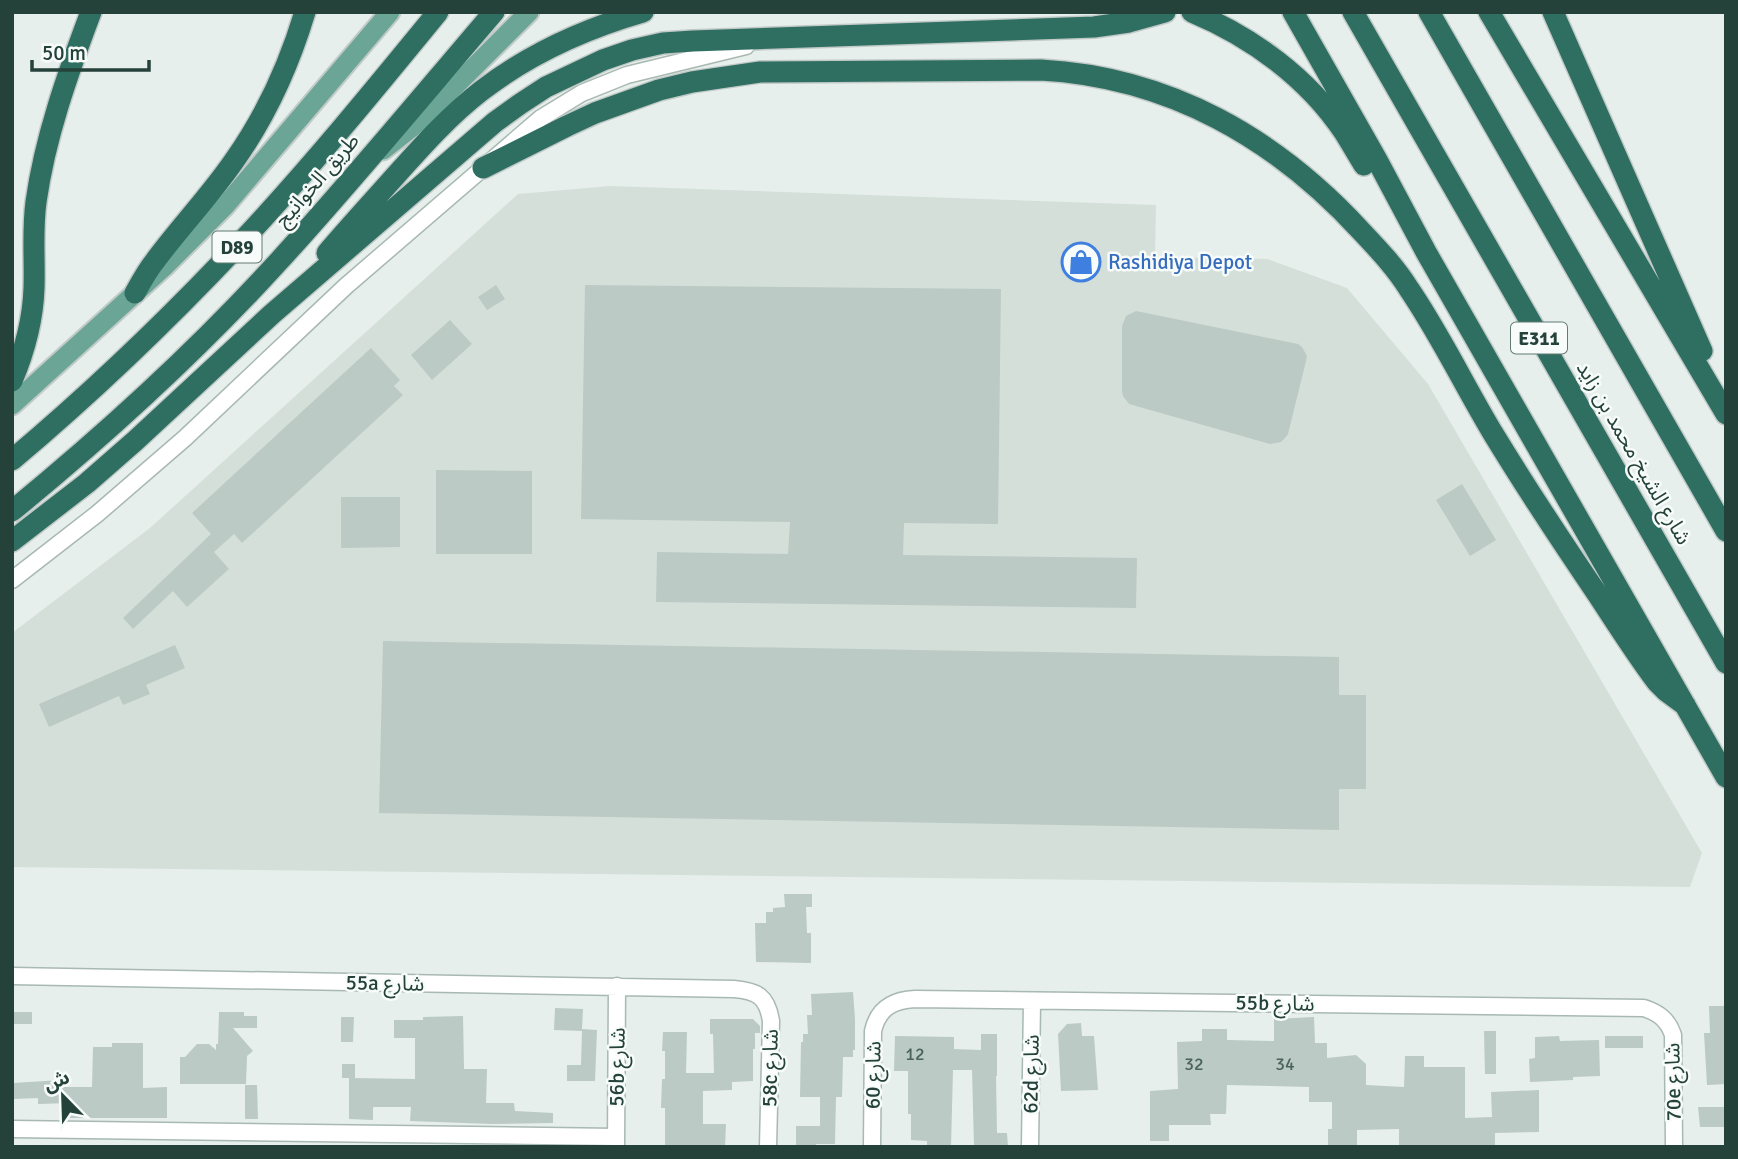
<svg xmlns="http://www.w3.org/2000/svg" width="1738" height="1159" viewBox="0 0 1738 1159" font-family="Signika,'Noto Sans Arabic',sans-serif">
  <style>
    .built { fill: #d4dfda }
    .building { fill: #bbcac4 }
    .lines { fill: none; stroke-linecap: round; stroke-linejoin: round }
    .minor-casing { stroke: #a8b8b2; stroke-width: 19 }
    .major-casing { stroke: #c2cac8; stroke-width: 23 }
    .highway-casing { stroke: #c2cac8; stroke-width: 24 }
    .minor { stroke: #fff; stroke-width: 16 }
    .major { stroke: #6aa596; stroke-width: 19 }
    .highway { stroke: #2f6f62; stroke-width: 21 }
    .labels { text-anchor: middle; stroke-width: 5; stroke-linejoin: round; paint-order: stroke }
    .number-label { font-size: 18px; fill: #4a645c }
    .shield { fill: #f7fbf9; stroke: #637a73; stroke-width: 2 }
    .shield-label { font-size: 19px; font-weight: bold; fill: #24423a }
    .street-label { font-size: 21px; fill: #24423a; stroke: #f7fbf9 }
    .shop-label { font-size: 21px; fill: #366cbe; stroke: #f7fbf9; text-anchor: start }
  </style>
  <rect width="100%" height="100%" fill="#e6efeb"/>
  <path class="built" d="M610,186L1156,205L1155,257L1267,259L1347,288L1428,384L1702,853L1690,887L12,867V633L150,528L518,194Z"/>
  <path class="building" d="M496,285L505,299L487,310L478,297Z
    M585,285L1001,289L998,524L904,523L903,555L1137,558L1136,608L656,602L657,552L788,554L790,522L581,519Z
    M1136,311L1298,344L1302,347L1307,356L1306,361L1288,434L1285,438L1281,442L1270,444L1129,404L1123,396L1122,391V326L1126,316Z
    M450,320L472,344L432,380L411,355Z
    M371,348L400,380L394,386L403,395L242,543L234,534L214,552L229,569L187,607L173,591L133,629L123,618L211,534L192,513Z
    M436,470L532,471V554H436Z
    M1462,484L1496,540L1470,556L1436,500Z
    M341,497H400V547L341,548Z
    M383,641L1339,657V695H1366V789H1339V830L379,813Z
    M175,645L185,668L146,685L150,694L123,705L119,696L49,727L39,704Z
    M784,894H812V907H806L807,933H811V963L756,962L755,923H766V912H773V908L785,907Z
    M853,992L855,1019V1050H853V1057H843L842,1097H836L835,1144H816V1147H796V1126H820V1097H800L801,1042H803V1034H808L807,1015H812L811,994Z
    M1709,1006H1726V1084L1707,1085L1704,1033H1710Z
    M555,1008L583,1009L582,1029L597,1030L595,1081H567V1065H581L582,1031L554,1030Z
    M12,1012H32V1024H12Z
    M219,1012H244V1016H257V1028H233L253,1051L247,1056L246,1084H180V1057H185L197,1044H209L216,1050V1044H218Z
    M463,1016L464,1069H487L486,1103H514L515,1111L553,1113V1123L492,1124L410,1121L411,1107H373V1120L349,1119V1078H342V1064H355V1078H350L415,1079V1038H394V1020H423V1017Z
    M341,1017H354L353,1042H341Z
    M1314,1017L1315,1043H1327V1058L1356,1055L1366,1064V1085L1404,1087L1405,1056H1424V1067H1465V1118L1492,1117L1491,1092L1539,1090V1132L1495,1133V1146L1399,1147V1129L1357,1130V1147H1328V1129H1332V1102H1309V1087L1227,1085L1226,1114H1210L1211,1125H1169V1141H1150V1091L1178,1089L1177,1042L1202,1041V1029H1227V1040L1274,1041V1019Z
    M710,1019H753L760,1026V1033H755V1049H753V1081L732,1082V1090L703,1091V1124H726L725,1147H665V1108H661L662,1079H665V1051H662L663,1032H687L686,1073H714L713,1034H710Z
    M1081,1023L1082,1036H1094L1098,1090L1061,1091L1058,1034L1067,1024Z
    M1484,1031H1496V1074H1485Z
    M981,1034H997V1076H996L997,1133H1007L1008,1147H974L972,1070H953L951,1147H927V1141L911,1140V1114H908V1071H894L895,1036L954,1037V1049L981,1050Z
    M1559,1036L1560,1041L1599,1040L1600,1076L1573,1077V1080L1530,1082L1529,1059L1535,1058V1037Z
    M1605,1036H1643V1048H1605Z
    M112,1043H143V1088L167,1087V1118H70V1103L38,1104V1098L13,1099V1083L61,1080V1087H92L93,1047H112Z
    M245,1085H257L258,1119H245Z
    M1698,1107H1726V1127H1700Z"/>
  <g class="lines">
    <defs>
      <path id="minor" d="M12,580L97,514L185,438L346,286L541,118L582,93L627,75L746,46
        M12,976L734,989C757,991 767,996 771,1021L768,1147
        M12,1129L616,1137
        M616,1147L617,986
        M872,1147L873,1031C878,1009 892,1000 915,999L1644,1008C1659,1013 1668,1020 1673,1035L1674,1147
        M1030,1147L1032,1001"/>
      <path id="major" d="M383,150L420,121L529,12
        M12,405L164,267L225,206L390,12"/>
      <path id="highway" d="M1192,12C1252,37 1308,78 1344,132C1351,143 1357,154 1364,165
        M1293,12L1377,160L1426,252L1726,777
        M1353,12L1726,663
        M1429,12L1726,531
        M1489,12L1726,414
        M1553,12L1702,351
        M483,168L567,126L595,113L659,90L692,82L760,72L1041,70C1169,77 1276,138 1362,232C1379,250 1396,268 1409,289C1441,336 1465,387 1494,435C1527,489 1562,542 1598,595C1617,624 1636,654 1657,682L1666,691L1685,705
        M327,253C350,226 374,200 398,173C424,144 450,115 481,91C529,54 584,29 643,12
        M135,293C141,282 147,271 155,261C180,227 210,196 234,161C266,116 289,65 305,12
        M12,381C25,350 33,321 34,288C35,259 32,231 36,202C45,137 68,73 91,12
        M12,460C94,391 171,317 244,239C312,166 375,89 438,12
        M12,511C106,434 197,351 279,261C353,180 423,95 494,12
        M12,541L87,483L135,441L272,314L495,122L520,104L546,87L603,60L632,50L663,43L693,41L1094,27L1129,22L1165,12"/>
    </defs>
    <use href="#minor" class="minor-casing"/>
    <use href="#major" class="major-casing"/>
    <use href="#highway" class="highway-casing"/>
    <use href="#minor" class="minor"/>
    <use href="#major" class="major"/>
    <use href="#highway" class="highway"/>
  </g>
  <defs>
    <symbol id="shop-ring" viewBox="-11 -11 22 22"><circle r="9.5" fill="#f7fbf9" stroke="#3f7fe0" stroke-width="1.5"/><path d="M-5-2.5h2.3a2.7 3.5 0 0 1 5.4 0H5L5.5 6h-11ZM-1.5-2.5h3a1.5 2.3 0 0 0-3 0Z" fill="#3f7fe0"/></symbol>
  </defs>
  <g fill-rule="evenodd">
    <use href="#shop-ring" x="1059" y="240" width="44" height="44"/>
  </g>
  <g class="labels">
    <g class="number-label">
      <text x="915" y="1060">12</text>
      <text x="1194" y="1070">32</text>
      <text x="1285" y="1070">34</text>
    </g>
    <g class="shield">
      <rect x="212.5" y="231.5" width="49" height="31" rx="5"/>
      <rect x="1511" y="322.5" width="56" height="31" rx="5"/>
    </g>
    <g class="shield-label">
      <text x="237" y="254">D89</text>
      <text x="1539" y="345">E311</text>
    </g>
    <g class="street-label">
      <text transform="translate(317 180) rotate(-49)" y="7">طريق الخوانيج</text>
      <text transform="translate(1634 453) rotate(60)" y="7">شارع الشيخ محمد بن زايد</text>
      <text transform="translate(385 983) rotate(1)" y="7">55a شارع</text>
      <text transform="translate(1275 1003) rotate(1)" y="7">55b شارع</text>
      <text transform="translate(617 1067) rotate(-89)" y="7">56b شارع</text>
      <text transform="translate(770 1068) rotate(-89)" y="7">58c شارع</text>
      <text transform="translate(1031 1074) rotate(-89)" y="7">62d شارع</text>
      <text transform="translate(873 1075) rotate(-89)" y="7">شارع 60</text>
      <text transform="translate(1673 1082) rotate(-91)" y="7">70e شارع</text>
    </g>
    <g class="shop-label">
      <text x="1108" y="269">Rashidiya Depot</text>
    </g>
  </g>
  <rect width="1738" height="1159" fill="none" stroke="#24423a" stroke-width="28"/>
  <g transform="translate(63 1096) rotate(337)" stroke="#f7fbf9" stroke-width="5" paint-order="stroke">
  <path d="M0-5L12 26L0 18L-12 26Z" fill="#24423a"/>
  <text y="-10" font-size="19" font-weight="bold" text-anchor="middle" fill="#24423a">ش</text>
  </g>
  <path d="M32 60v10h117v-10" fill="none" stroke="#24423a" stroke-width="3.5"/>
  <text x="42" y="60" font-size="21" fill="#24423a" stroke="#f7fbf9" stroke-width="5" paint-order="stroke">50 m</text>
</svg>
